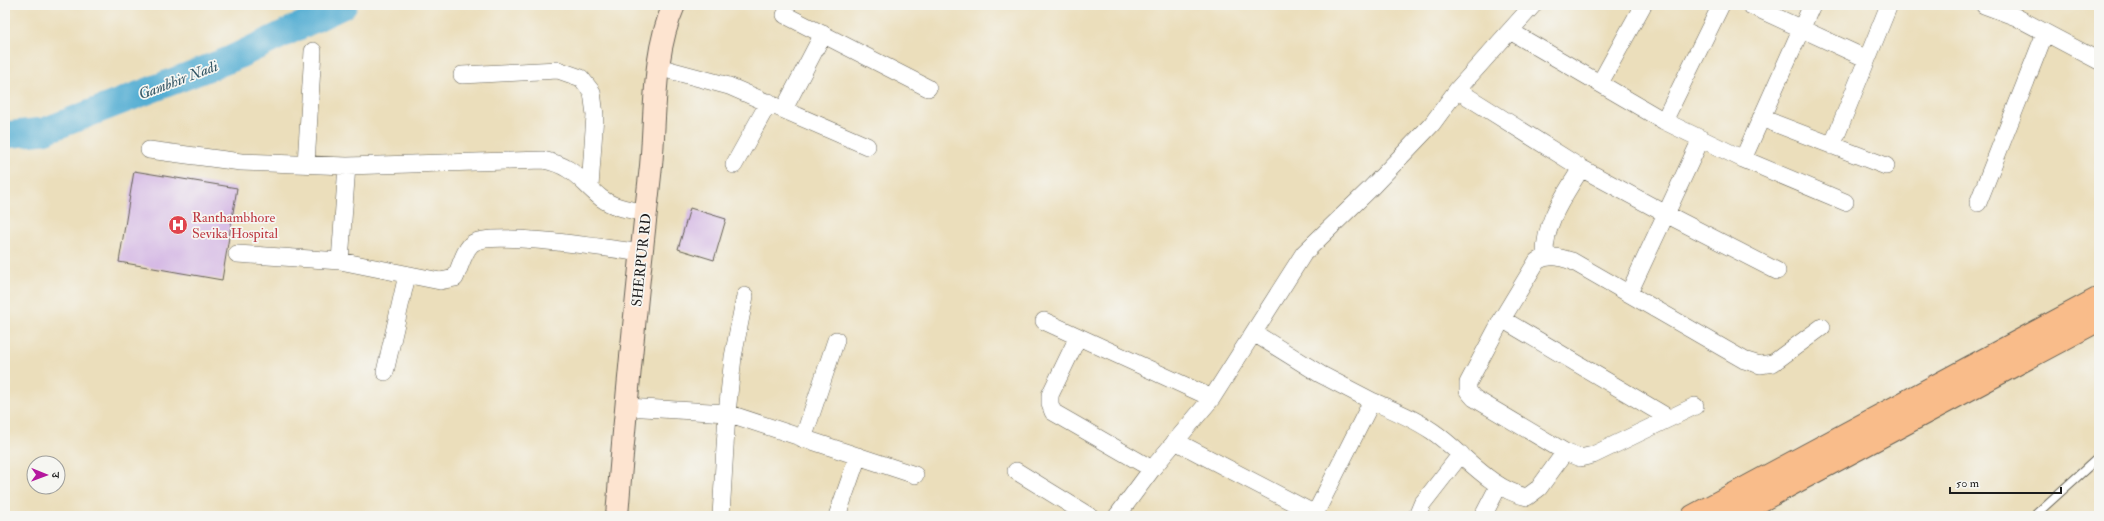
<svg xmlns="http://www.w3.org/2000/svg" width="2104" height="521" viewBox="0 0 2104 521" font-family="'IM FELL Double Pica','Noto Serif Devanagari',serif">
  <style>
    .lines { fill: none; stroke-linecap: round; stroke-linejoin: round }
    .river { stroke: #55aed3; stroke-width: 27 }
    .building { fill: #d4b7e4 }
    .lane-casing { stroke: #646054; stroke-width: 10 }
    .street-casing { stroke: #646054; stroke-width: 18 }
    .secondary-casing { stroke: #646054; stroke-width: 24 }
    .highway-casing { stroke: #646054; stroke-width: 24 }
    .lane { stroke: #fff; stroke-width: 8 }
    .street { stroke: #fff; stroke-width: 17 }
    .secondary { stroke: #fde4d0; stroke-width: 22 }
    .highway { stroke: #f9bc8a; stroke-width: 22 }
    .labels { text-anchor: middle; stroke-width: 3.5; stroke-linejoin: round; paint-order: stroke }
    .health-label { font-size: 14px; fill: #be3a42; stroke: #f6f6f2; text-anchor: start }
    .street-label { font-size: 14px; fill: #1c1c1c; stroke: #f6f6f2 }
    .water-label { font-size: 15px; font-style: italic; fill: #335665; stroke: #f6f6f2 }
  </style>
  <rect width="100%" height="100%" fill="#f6f6f2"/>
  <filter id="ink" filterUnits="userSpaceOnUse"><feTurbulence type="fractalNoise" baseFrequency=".025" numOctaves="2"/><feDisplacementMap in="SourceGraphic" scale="8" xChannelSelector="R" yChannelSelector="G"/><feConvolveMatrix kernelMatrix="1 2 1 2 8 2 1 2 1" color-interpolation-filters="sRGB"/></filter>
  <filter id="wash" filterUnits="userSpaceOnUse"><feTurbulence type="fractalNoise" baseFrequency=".012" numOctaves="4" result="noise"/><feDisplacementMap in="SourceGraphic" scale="16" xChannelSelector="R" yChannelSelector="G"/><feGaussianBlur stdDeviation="0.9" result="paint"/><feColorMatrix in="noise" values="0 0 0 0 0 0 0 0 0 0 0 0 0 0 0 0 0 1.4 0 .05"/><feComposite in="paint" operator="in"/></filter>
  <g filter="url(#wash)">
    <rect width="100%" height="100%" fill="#ebdebb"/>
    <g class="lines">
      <path class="river" d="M5,135L44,131L231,59L344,5"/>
    </g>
    <g id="blocks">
      <path class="building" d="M134,171L237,188L222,280L119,262Z
        M690,208L726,219L714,260L678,249Z"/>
    </g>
  </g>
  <g filter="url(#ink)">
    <use href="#blocks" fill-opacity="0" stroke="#646054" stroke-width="1"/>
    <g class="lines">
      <defs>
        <path id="lane" d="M2034,516L2099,457"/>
        <path id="street" d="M1750,5L1867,59
          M1984,5L2016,17L2099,61
          M785,15L928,88
          M1510,31L1664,121L1743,159L1845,202
          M658,67L729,86L867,146
          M462,75L558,70L581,78L592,92L595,115L590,187
          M1600,83L1643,5
          M1457,90L1581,168L1666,214L1777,271
          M784,109L823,34
          M1761,118L1886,166
          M1664,121L1721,5
          M1832,146L1889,5
          M149,150L241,162L347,166L543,160C574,166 579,180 601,198C614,208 631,210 646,213
          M1743,159L1812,5
          M306,164L313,51
          M734,165L769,102
          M1978,203L2045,33
          M237,254L340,261L440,281L455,278C460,268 464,249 473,243C492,230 613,249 642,253
          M1545,256C1544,222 1564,197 1581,168
          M340,261L347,166
          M1629,293L1701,139
          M1502,319L1669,418
          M1044,321L1212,398
          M1254,333L1320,374L1372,401L1314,516
          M1078,337L1050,395V404L1053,412L1152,469
          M385,372L407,275
          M1372,401C1393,410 1413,418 1432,431C1463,452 1489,489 1527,497L1539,488L1565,452
          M1695,406L1593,455L1580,458L1565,452L1474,398L1468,391V383L1502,319L1537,261C1549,254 1559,257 1572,261L1744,360L1760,365L1773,363L1822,327
          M627,407L727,413L915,475
          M803,439L836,340
          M1175,441L1315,514
          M1016,471L1089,516
          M721,516L727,413L733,357L745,296
          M837,516L858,456
          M1117,516L1152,469L1212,398L1304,253L1369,190L1432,124L1457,90L1533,5
          M1417,516L1422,504L1461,454
          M1483,516L1499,485"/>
        <path id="secondary" d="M617,516C626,399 638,283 651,166C656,113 652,55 674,5"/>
        <path id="highway" d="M1693,516L2099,298
          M1732,516L2099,320"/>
      </defs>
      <use href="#lane" class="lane-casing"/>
      <use href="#street" class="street-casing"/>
      <use href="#secondary" class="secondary-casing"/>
      <use href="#highway" class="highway-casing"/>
      <use href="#lane" class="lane"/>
      <use href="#street" class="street"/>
      <use href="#secondary" class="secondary"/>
      <use href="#highway" class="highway"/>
    </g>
  </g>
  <defs>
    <symbol id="hospital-disc" viewBox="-11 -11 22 22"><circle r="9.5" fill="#e0444e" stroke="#f6f6f2"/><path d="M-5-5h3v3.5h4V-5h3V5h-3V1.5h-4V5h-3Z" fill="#fff"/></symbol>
  </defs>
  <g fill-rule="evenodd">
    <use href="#hospital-disc" x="167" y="214" width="22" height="22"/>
  </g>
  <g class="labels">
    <g class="health-label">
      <text x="192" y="222">Ranthambhore<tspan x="192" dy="16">Sevika Hospital</tspan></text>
    </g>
    <g class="street-label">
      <text transform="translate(641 260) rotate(-84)" y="5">SHERPUR RD</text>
    </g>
    <g class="water-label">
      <text transform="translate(178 80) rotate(-21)" y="5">Gambhir Nadi</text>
    </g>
  </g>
  <rect width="2104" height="521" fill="none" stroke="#f6f6f2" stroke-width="20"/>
  <g transform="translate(46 475) rotate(91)"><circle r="19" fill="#f6f6f2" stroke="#9f9f9c"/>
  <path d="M0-3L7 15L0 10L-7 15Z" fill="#b5179e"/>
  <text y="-6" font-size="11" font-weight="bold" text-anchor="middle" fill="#1c1c1c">उ</text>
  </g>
  <path d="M1950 487v6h111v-6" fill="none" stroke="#1c1c1c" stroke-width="2"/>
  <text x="1956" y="487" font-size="12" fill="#1c1c1c" stroke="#f6f6f2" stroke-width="3" paint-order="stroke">50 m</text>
</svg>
